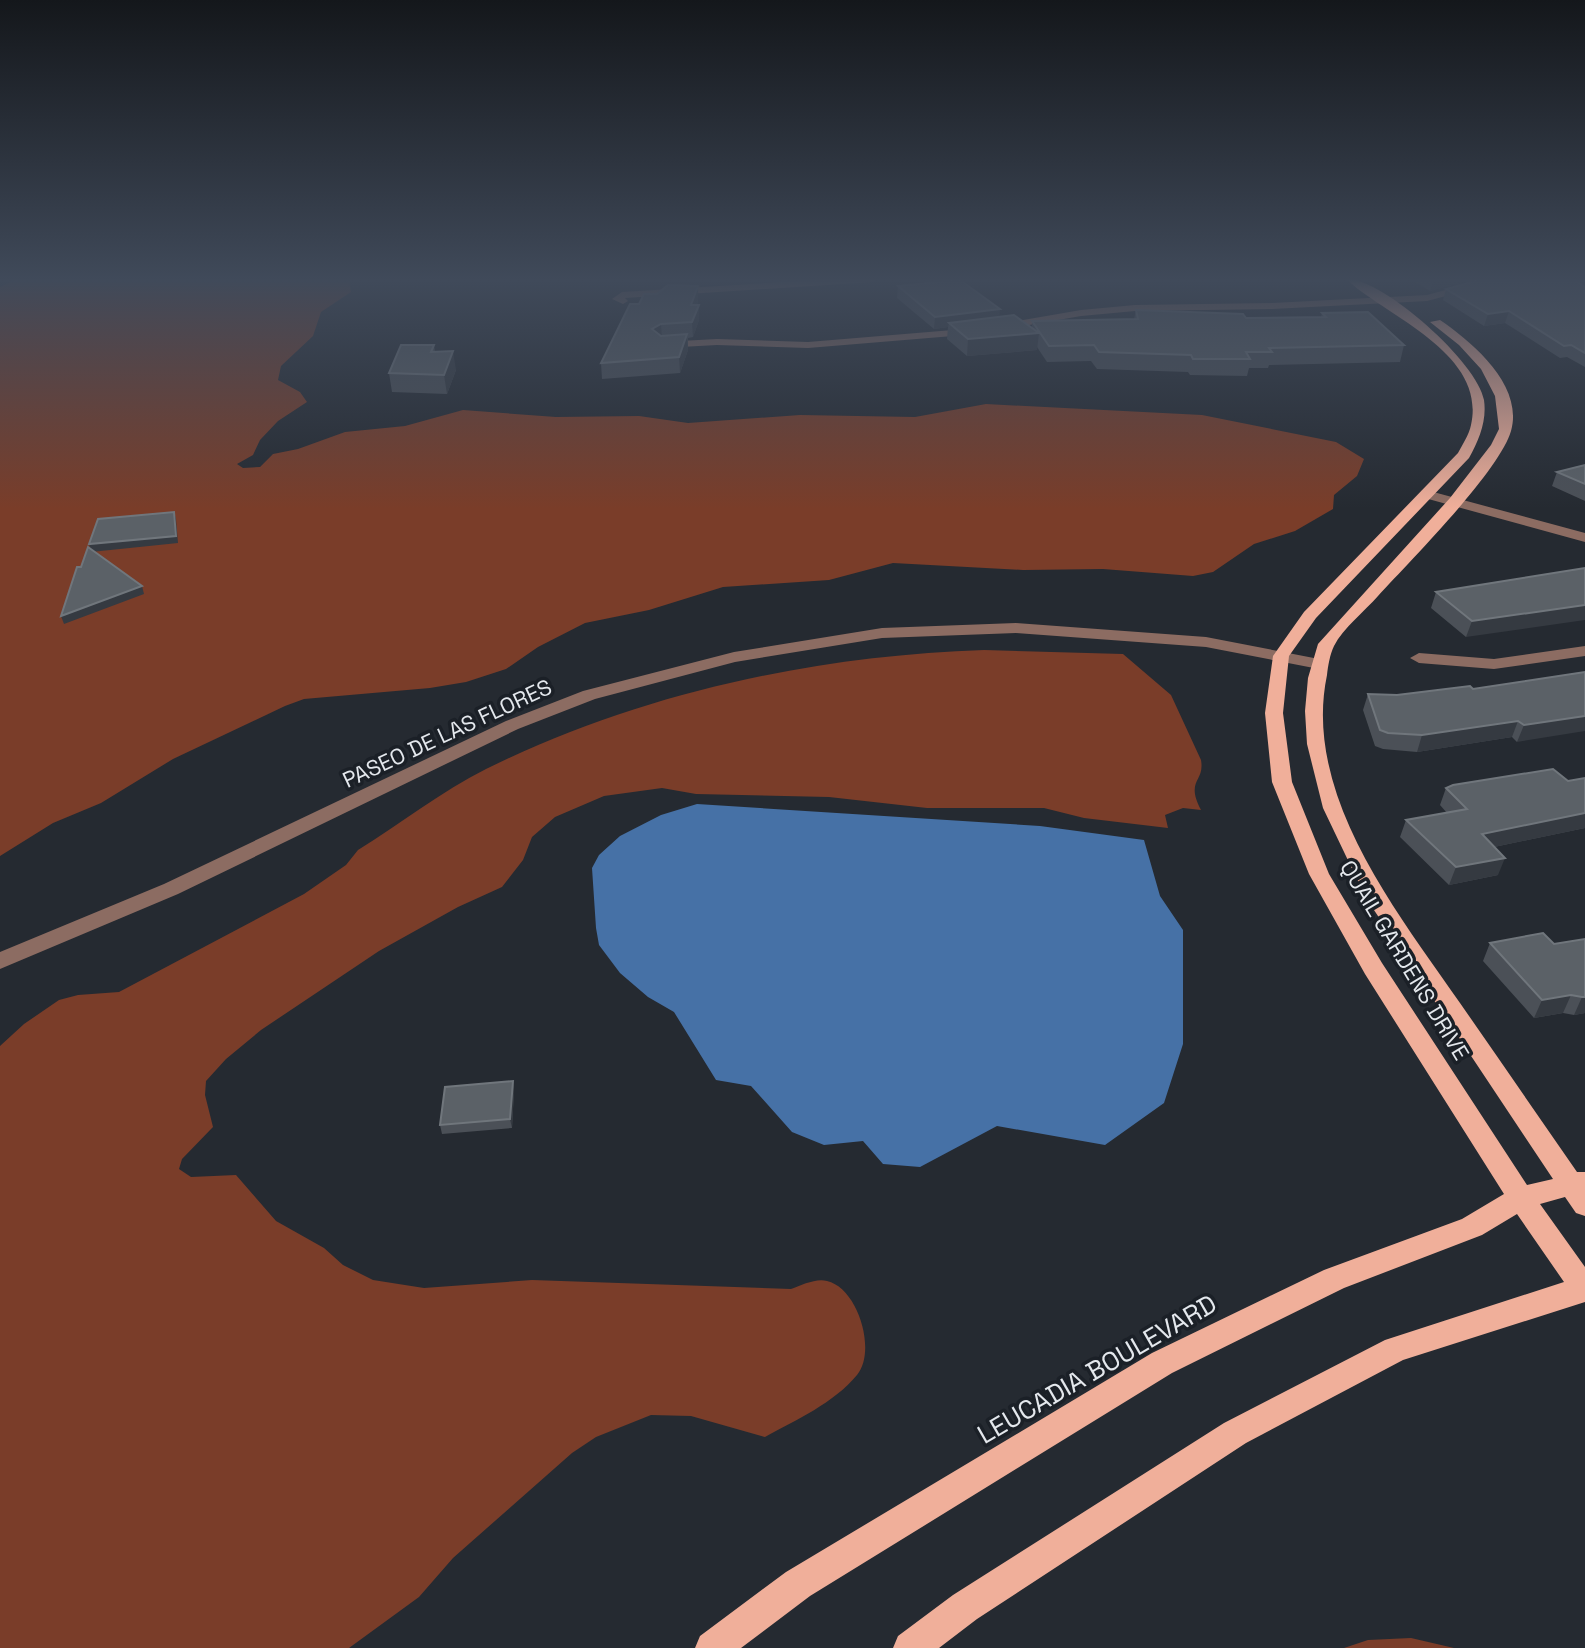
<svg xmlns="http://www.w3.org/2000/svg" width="1585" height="1648" viewBox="0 0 1585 1648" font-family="'Space Grotesk',sans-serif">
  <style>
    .green { fill: #7a3d29 }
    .water { fill: #4671a6 }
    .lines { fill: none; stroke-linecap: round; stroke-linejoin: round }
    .minor { fill: #8c6c62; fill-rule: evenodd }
    .major { fill: #f0af9a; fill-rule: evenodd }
    .wall { fill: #4b5057 }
    .shaded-wall { fill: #353a41 }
    .building { fill: #5b6167; stroke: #70767c; stroke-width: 2 }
    .labels { text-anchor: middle; stroke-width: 7; stroke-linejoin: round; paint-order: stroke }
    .street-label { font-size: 22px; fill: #e4e8ed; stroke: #1b2027 }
    .near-street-label { font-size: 26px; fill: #e4e8ed; stroke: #1b2027 }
  </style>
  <rect width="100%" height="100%" fill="#252a31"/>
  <path class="green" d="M17,279H349L351,292L321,312L313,336L281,366L278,380L300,392L307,402L278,421L260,440L253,455L237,464L243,468L260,467L273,454L298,449L345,432L405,426L463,410L556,417L639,416L688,423L800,415L915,417L986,404L1202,415L1336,442L1364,459L1357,476L1334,495L1333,509L1295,531L1254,544L1213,572L1193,576L1103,569L1023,570L893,563L829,580L723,587L649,610L585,623L538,647L506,669L466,682L430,688L304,699L285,706L173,759L101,803L53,823L0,856V287Z
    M984,650L1123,654L1171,695L1201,760C1205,783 1185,779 1201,810L1183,808L1165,815L1168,828L1084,818L1044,808H927L829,797L696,794L662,788L604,796L555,817L532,837L523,860L502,887L458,907L379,951L261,1030L226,1059L206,1081L205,1095L213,1127L182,1159L179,1169L191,1177L236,1175L276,1221L324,1248L343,1265L373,1280L424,1288L532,1280L791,1289C802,1285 816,1278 827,1281C858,1288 877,1351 857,1375C834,1403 796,1420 765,1437L691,1416L651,1415L596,1437L572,1453L453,1558L419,1597L349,1648H0V1046L24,1024L59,1000L78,995L119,992L304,894L346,865L358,850C400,824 442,791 486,769C641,693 812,656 984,650Z
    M1411,1638L1454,1648H1344L1368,1640Z"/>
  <path class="water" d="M697,804L1040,826L1144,840L1160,896L1183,930V1044L1164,1103L1105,1145L997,1126L920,1167L883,1164L863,1141L824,1145L792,1132L751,1086L716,1080L674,1012L648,997L620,973L599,945L596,928L592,868L599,855L620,836L661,815Z"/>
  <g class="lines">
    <path class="minor" d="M831,279H878L873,282L625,298L628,301L623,304L612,299L622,292Z
      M1471,279H1481L1472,289L1427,301L1272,309L1135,311L1081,316L977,334L808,348L717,345L662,348L656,345L662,342L717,339L808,342L977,328L1081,310L1135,305L1272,303L1427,295L1464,285Z
      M1426,490L1585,533V542L1421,497V491Z
      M1016,623L1206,637L1319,659L1328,664L1319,669L1206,647L1016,633L882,638L735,662L595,699L518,729L178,894L0,969V952L164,884L506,721L583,691L734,652L882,628Z
      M1585,646V656L1494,669L1419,663L1410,658L1419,653L1494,659Z"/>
    <path class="major" d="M1346,279C1380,276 1478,362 1484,400C1487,421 1479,440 1469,458L1316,618L1289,656L1283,713L1292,782L1329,874L1382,963L1527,1185L1553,1179L1366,898L1323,808L1307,744L1305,711L1308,678L1318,644L1450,498L1491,445L1499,429L1495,396L1481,369L1459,345L1430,322L1440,320C1472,342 1524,385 1511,431C1499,472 1410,561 1378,596C1365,611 1343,628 1334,646C1330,654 1328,666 1327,675C1302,794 1397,912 1460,1003C1499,1059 1538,1116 1577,1172H1585V1216L1576,1213L1565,1197L1540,1204L1585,1267V1302L1403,1360L1246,1443L977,1619L939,1648H893L898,1636L953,1595L1224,1423L1385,1340L1564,1282L1517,1214L1482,1235L1344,1288L1172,1373L810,1596L741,1648H695L700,1636L786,1572L1152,1353L1324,1270L1462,1219L1504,1194L1365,974L1309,874L1272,782L1265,713L1273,656L1304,612L1458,453C1462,445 1469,435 1471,425C1487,353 1387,317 1346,279Z"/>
  </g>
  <path class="wall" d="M1411,279H1468L1463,282L1430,291Z
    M1476,281L1585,287V367L1567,357L1560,358L1505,323L1484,326L1443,300L1446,289Z
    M698,286V300L697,305L699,320L693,337L688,338V350L680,373L602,379L601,363L639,304L657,294Z
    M898,286L1000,317L1032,328V321L1134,319L1136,310L1246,318L1321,317L1322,313L1404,345L1400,362L1269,365L1268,368H1249L1247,376L1190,375L1188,372L1097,369L1091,361L1047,362L1037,347V350L967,356L947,339L948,327L934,329L897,298Z
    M434,345L435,352L456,370L447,394L392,392L389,373Z
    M1585,465V501L1552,486L1557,472Z
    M1585,568L1466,637L1431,608L1436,592Z
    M1585,672L1517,742L1512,737L1417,752L1383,749L1375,746L1363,710L1368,694L1397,695L1473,689Z
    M1585,778V828L1494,847L1498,875L1449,885L1400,837L1406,820L1447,813L1440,805L1446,788L1568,781Z
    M1585,939V1013L1574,1015L1563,1013L1534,1018L1483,961L1490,943L1554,944Z
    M513,1081L514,1090L512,1128L442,1134L440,1125Z"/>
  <path class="shaded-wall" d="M1439,279H1468L1463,282L1430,291L1433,280Z
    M698,286V300L692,319L691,305Z
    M699,305V320L693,337L692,322Z
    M1000,309L999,321L949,323L948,327L934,329L935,317Z
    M1509,311L1505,323L1484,326L1488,314Z
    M661,324L662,339L652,329Z
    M1039,333L1037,350L967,356L968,339Z
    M687,334L688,350L680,373L679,357Z
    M453,351L456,370L447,394L444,375Z
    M174,512L176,519L178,543L91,552L89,544Z
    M142,586L144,594L64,624L61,616Z
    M1585,605V620L1466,637L1472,621Z
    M1585,716V731L1517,742L1524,725Z
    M1518,721L1512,737L1417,752L1422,735Z
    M1585,813V828L1475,851L1482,834Z
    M1505,858L1498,875L1449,885L1456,867Z
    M1571,995L1563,1013L1534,1018L1542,1000Z
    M1582,997H1585V1013L1574,1015Z
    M513,1081L514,1090L512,1128L510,1119Z"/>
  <path class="building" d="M1478,279H1572L1585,287V353L1571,345L1564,346L1509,311L1488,314L1446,289L1476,281Z
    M960,280L1000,309L935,317L898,286Z
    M668,285L698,286L691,305H699L692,322L661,324L652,329L661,336L687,334L679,357L601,363L630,304H639L644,294H657Z
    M1136,310L1243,314L1246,318L1326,317L1322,313L1368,312L1404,345L1269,348L1272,352H1246L1250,359H1193L1191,355L1099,352L1094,345L1049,346L1032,321L1138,319Z
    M1014,315L1039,333L968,339L949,323Z
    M401,345H434L431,352L453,351L444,375L389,373Z
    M1585,465V484L1557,472Z
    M174,512L176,536L89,544L98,519Z
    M88,547L142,586L61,616L77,567H81Z
    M1585,568V605L1472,621L1436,592Z
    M1585,672V716L1524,725L1518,721L1422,735L1388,733L1380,730L1368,694L1397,695L1470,686L1473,689Z
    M1553,769L1568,781L1585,778V813L1482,834L1505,858L1456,867L1406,820L1467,809L1446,788L1453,785Z
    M1543,933L1554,944L1585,939V997H1582L1571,995L1542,1000L1490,943Z
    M513,1081L510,1119L440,1125L445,1087Z"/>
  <linearGradient id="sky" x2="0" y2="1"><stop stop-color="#14171b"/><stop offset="0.55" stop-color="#404a5a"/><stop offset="1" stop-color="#404a5a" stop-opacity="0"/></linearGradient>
  <rect width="1585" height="509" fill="url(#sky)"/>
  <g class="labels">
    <g class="street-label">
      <text transform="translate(447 733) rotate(-25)" y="8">PASEO DE LAS FLORES</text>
      <text transform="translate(1405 960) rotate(59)" y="8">QUAIL GARDENS DRIVE</text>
    </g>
    <g class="near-street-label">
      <text transform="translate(1097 1369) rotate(-30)" y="9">LEUCADIA BOULEVARD</text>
    </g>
  </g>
</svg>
